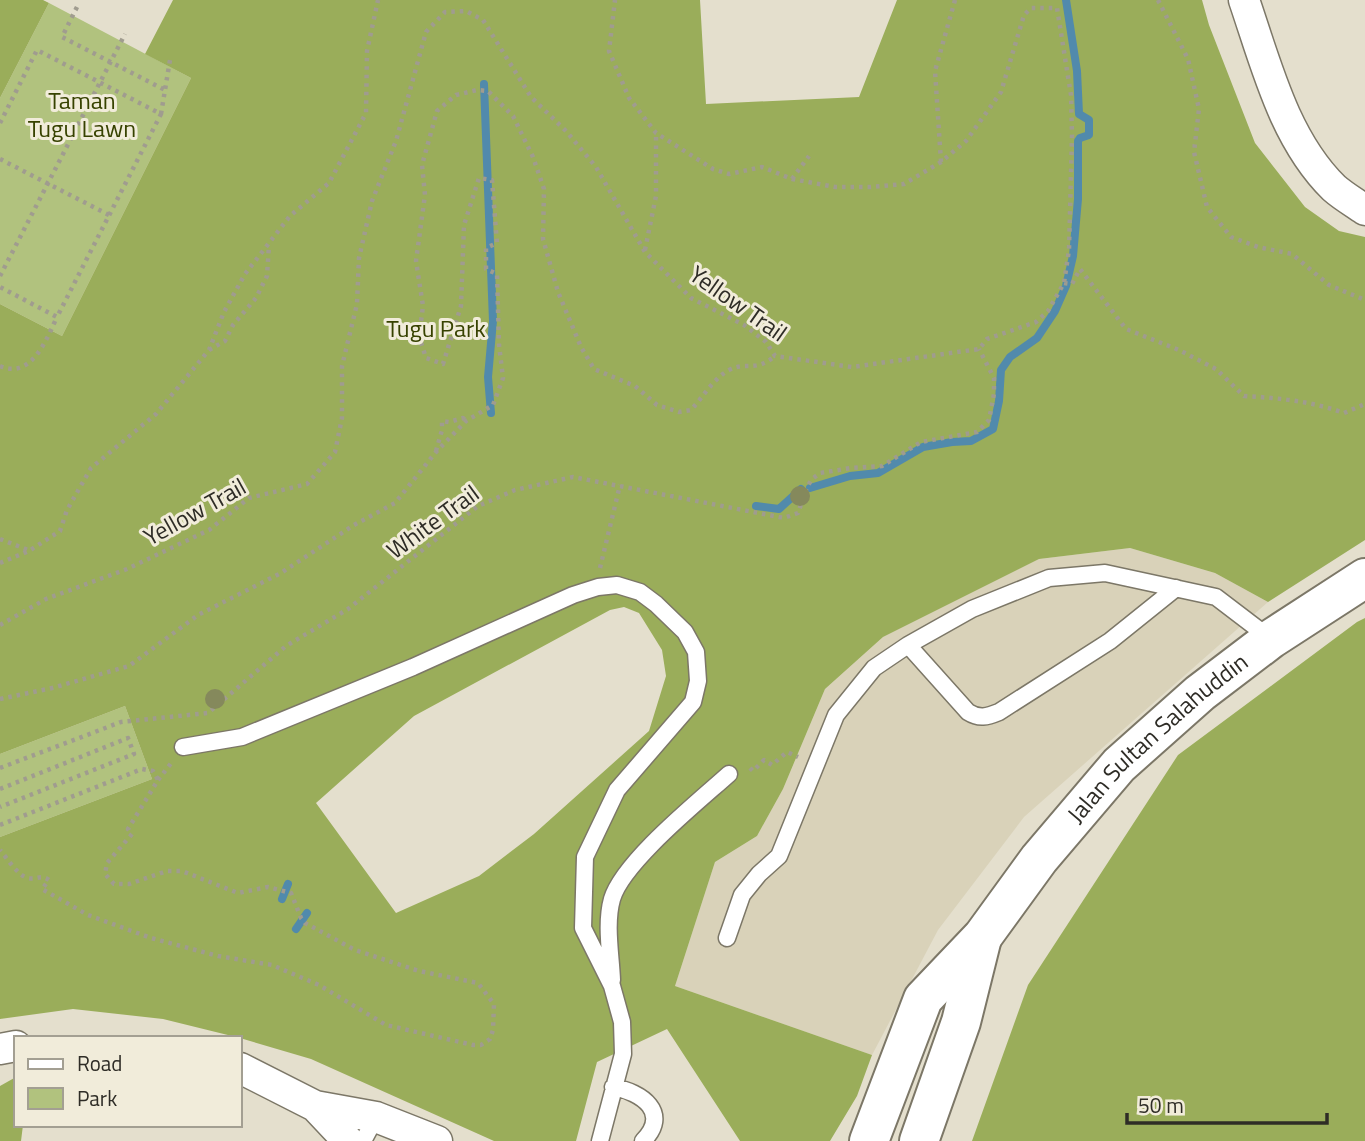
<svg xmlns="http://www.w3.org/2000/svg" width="1365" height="1141" viewBox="0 0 1365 1141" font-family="'Titillium Web',sans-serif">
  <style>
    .built { fill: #d9d2b9 }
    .green { fill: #b1c27e }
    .forest { fill: #9aad5a; fill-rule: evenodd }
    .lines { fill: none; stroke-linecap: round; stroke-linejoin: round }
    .stream { stroke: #518aac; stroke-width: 8 }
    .lane-casing { stroke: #7c7767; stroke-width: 19 }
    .street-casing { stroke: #7c7767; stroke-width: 33 }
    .secondary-casing { stroke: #7c7767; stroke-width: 42 }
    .path { stroke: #a09c8f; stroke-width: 4.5; stroke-dasharray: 3.5 5; stroke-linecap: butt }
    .lane { stroke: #fff; stroke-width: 16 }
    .street { stroke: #fff; stroke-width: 30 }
    .secondary { stroke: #fff; stroke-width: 38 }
    .tree { fill: #85895c }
    .labels { text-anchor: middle; stroke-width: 6; stroke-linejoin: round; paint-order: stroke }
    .park-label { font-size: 24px; fill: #374200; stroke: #f1ecda }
    .street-label { font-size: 24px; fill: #2e2c26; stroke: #f1ecda }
  </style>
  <rect width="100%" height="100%" fill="#e4dfcd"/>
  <path class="built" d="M1130,548L1215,573L1268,602L1024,817L938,930L872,1055L675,986L715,862L757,836L783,789L825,689L883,637L1039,559Z"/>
  <path class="green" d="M49,3L191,78L62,336L0,304V98Z
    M125,706L152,779L0,837V754Z"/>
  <path class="forest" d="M0,0H43L49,3L0,98Z
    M173,0H700L706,104L859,97L897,0H1202L1209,25L1255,143L1305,207L1339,231L1365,237V540L1268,602L1215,573L1130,548L1039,559L883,637L825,689L783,789L757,836L715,862L675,986L872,1055L857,1096L830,1141H740L667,1029L597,1062L576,1141H494L311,1059L240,1038L163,1019L73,1009L0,1019V837L152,779L125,706L0,754V304L62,336L191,78L145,54ZM624,607L639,613L662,650L666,676L649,731L534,834L479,876L396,913L316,803L414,716L610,610Z
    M1365,618V1141H972L1028,985L1178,755L1357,622Z
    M16,1077V1125H23L21,1141H0V1086Z"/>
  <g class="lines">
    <path class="stream" d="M484,84L493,321L488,377L491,413
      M810,488L850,476L878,473L923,447L952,442L971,441L993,429L999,401L1001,370L1010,357L1037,338L1055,311L1066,286L1073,256L1078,199V141L1080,138L1089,135V120L1079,114L1077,71L1066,0
      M756,506L779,509L801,489
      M282,899L288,884
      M296,929L307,913"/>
    <defs>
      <path id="lane" d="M908,645L968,712C979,719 987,717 999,712L1110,641L1176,588
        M183,747L242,737L413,667L573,595L598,587L617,585L640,592L656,604L685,632L696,652L698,681L693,702L617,790L585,857L583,928L612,986L622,1022L623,1054L600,1141
        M727,938L742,895L759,874L779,856L836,715L874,668L908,645L972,609L1049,578L1105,573L1216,597L1271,639
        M612,980C611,955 605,924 612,899C623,862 699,801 729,774
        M613,1087C642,1092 671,1113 643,1141
        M363,1141L376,1117"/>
      <path id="street" d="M1244,0C1266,64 1284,139 1334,188C1343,196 1355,203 1365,210
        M0,1049L16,1046
        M240,1068L315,1106L376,1117L437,1141
        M315,1106L348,1141"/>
      <g id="secondary">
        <path id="s1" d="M869,1141L923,999L983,936L1039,859L1119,765L1200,693L1271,639L1365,578"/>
        <path d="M919,1141L961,1022L982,938"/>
      </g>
    </defs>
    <use href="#lane" class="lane-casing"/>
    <use href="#street" class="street-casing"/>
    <use href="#secondary" class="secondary-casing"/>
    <path class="path" d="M1158,0L1188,59L1199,109L1194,152L1207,207L1231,237L1258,247L1292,254L1329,285L1365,300
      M77,7L62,37L165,90
      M161,114L170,60
      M0,123L37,50L161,114L57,317L0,287
      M0,159L109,215
      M941,162L935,71L955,0
      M792,179L809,156
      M645,250L656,196V134
      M0,276L125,34
      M1064,283L1072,284L1080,269L1126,329L1179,350L1216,369L1244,396C1278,398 1311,401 1344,413L1365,404
      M209,350L225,341L233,325L256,298L267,276L269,245
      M0,366C32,380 47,338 57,317
      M436,451L442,430V421L449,422L463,418L466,421
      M0,539L28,550
      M0,563L29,551L60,531L67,510L91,468L156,414L209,350L224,312L245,274L290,216L329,183L366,113L367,51L378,0
      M600,568L620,485
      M0,625L46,599L127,569L209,530L249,498L307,484L335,452L342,418V366L357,304L359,258L372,201L396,141L426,32L445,12L466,11L483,20L531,97L566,131L596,167L645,252L691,298L744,325L766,342L775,356L852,367L979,349L987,339L1036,322L1048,311L1064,283L1069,250L1072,136L1071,95L1057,8H1031L1024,15L1001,92L966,141L941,162L904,184L870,187H835L792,179L762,167L729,174L713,169L656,133L629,98L609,51L615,0
      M0,699L52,688L129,666L198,615L281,573L354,525L395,503L436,452L466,421L493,405L503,378L499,345L497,274L486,269V248L497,243L492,180L479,178L464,225L461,306L443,364L426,358L419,336L423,306L416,261L425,195L422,165L437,111L456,95L477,90L488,91L513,116L533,157L544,189L543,239L558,292L581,347L594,369L635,386L657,405L679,412L691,410C703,397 713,379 729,370C747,361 754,373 775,356
      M0,768L121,722L208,713L286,646L348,609L478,506L515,490L573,477L784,518L798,513L807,487L812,479L820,473L851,468L882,466L921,442L977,432L989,420L994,394V378L979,349
      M750,768L753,771L764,760L772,765L787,752L798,757
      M158,780L172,762
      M0,789L128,738L134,754L0,807
      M0,825L142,769L153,771L158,780L128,829L132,834L107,863L105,874L114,884H129L167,871H182L238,893L268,887L291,893L301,918L305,923L355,950L419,971L478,983L494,1004L493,1030L490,1039L481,1045H473L386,1025L319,985L272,965L218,956L151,938L88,915L42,889L49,880C41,874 37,880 28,878C18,876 7,858 0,850"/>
    <use href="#lane" class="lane"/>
    <use href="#street" class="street"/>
    <use href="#secondary" class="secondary"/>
  </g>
  <g class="tree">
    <circle cx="800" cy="496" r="10"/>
    <circle cx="215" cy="699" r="10"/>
  </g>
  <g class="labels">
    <g class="park-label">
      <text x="82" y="109">Taman<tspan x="82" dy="28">Tugu Lawn</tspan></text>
      <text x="436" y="337">Tugu Park</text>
    </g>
    <g class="street-label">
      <text transform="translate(738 304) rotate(35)" y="8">Yellow Trail</text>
      <text transform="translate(195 512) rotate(-29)" y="8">Yellow Trail</text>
      <text transform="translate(433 522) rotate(-36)" y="8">White Trail</text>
      <text dy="8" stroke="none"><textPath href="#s1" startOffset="504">Jalan Sultan Salahuddin</textPath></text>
    </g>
  </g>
  <rect x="14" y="1036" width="228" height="91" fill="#f1ecda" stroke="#a39f92" stroke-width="2"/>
  <rect x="28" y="1059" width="35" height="10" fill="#ffffff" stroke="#a39f92" stroke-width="2"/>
  <text x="77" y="1071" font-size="21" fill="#2e2c26">Road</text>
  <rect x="28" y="1088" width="35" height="21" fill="#b1c27e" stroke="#a39f92" stroke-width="2"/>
  <text x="77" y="1106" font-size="21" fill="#2e2c26">Park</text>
  <path d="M1127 1113v10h200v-10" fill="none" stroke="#2e2c26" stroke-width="3.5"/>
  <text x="1138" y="1113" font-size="21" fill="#2e2c26" stroke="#f1ecda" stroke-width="5" paint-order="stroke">50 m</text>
</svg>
